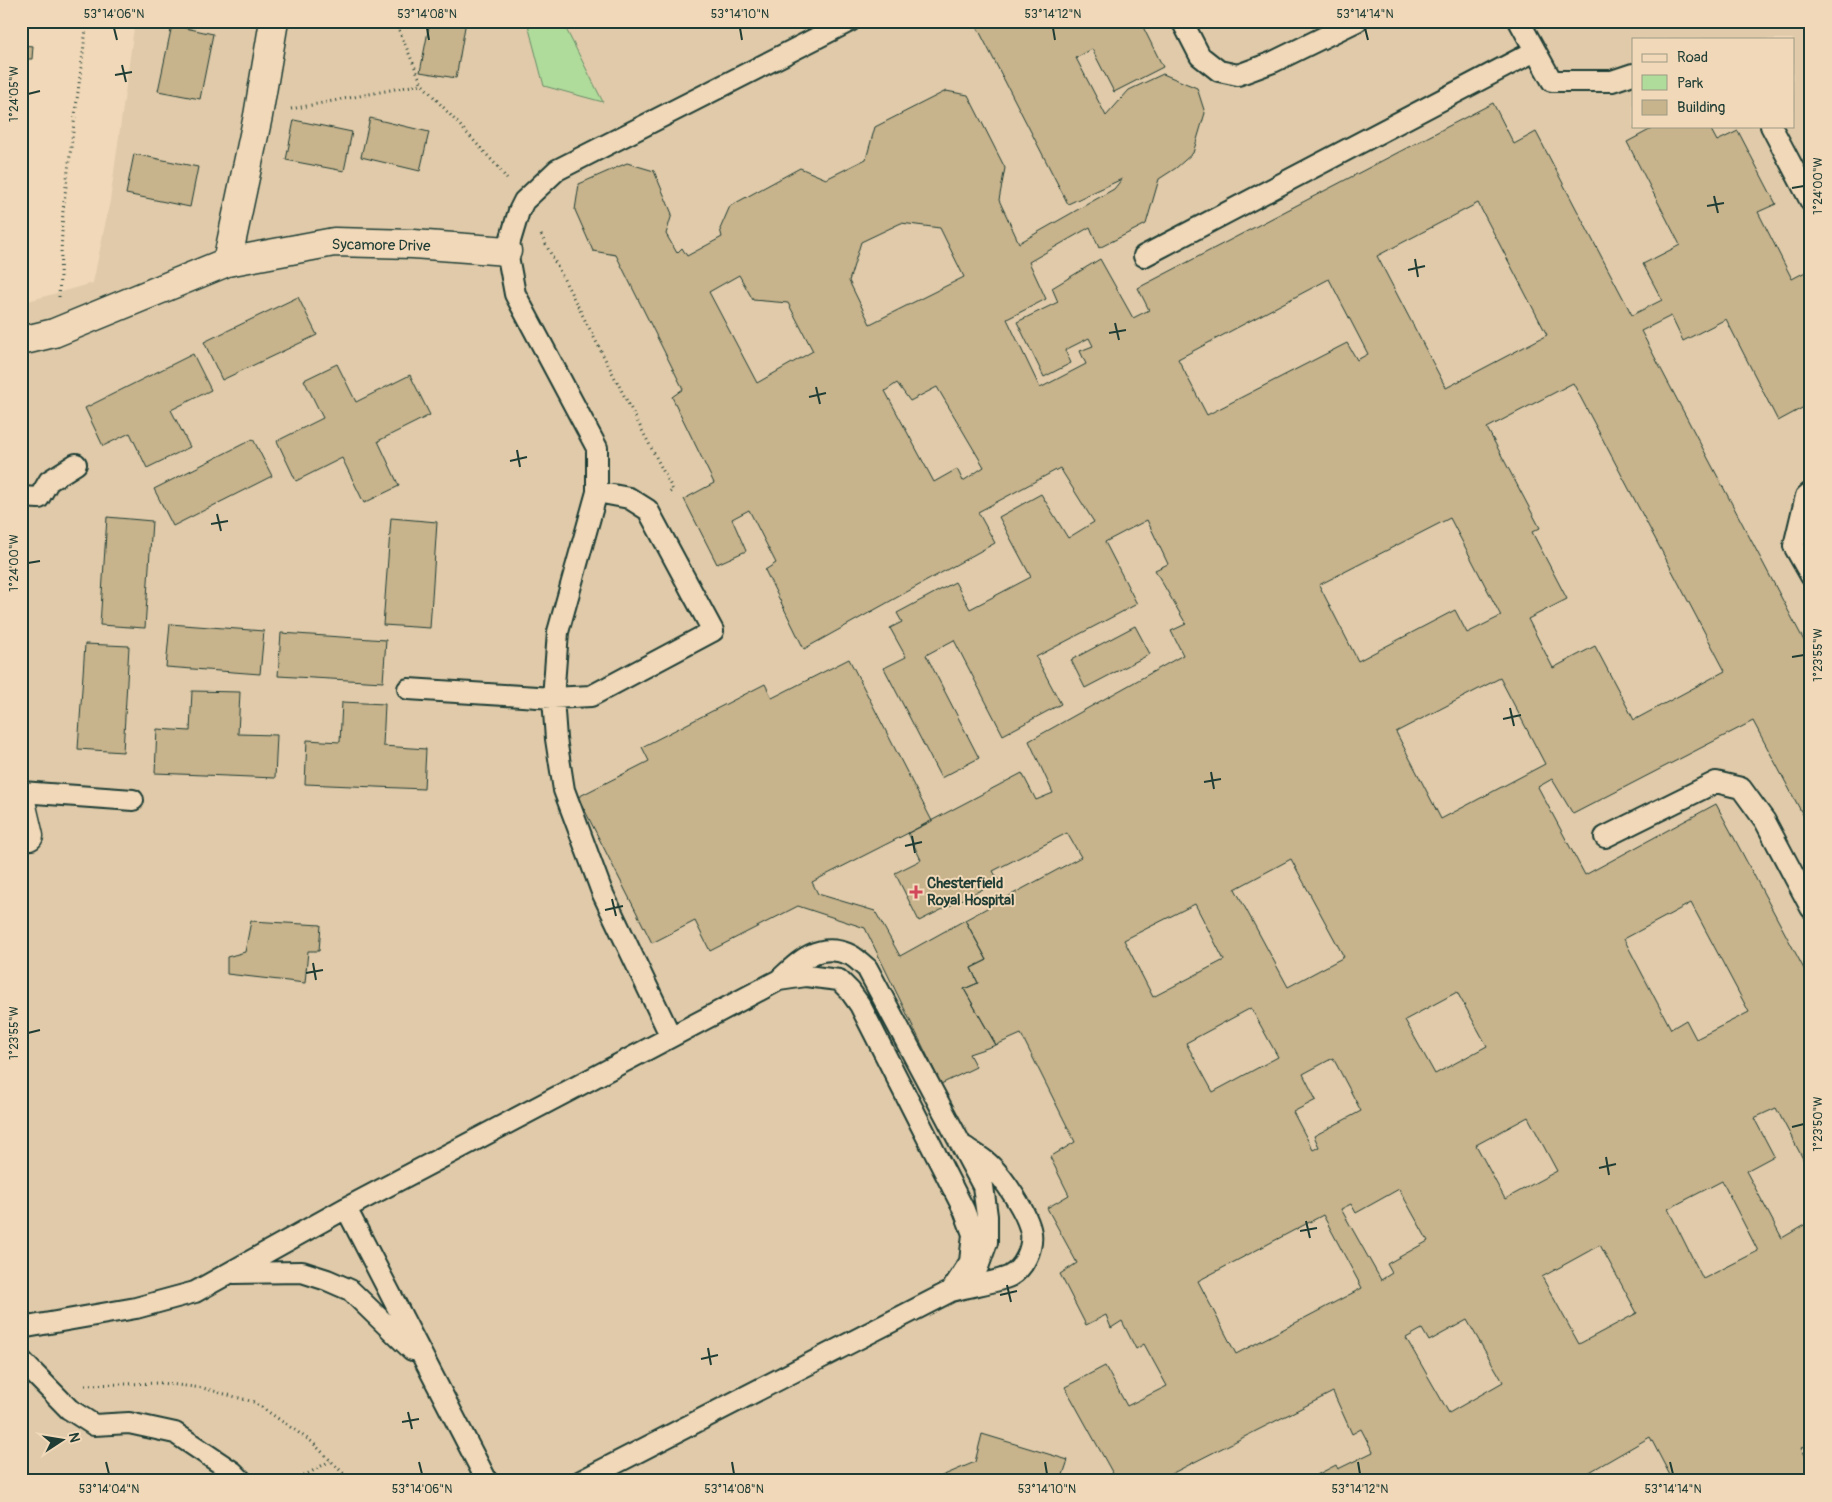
<svg xmlns="http://www.w3.org/2000/svg" width="1832" height="1502" viewBox="0 0 1832 1502" font-family="Pangolin,sans-serif">
  <style>
    .built { fill: #e0caa9; fill-rule: evenodd }
    .green { fill: #b0dc9b; stroke: #688c68 }
    .building { fill: #c7b38c; stroke: #1f3d34; fill-rule: evenodd }
    .lines { fill: none; stroke-linecap: round; stroke-linejoin: round }
    .service-casing { stroke: #1f3d34; stroke-width: 24 }
    .minor-casing { stroke: #1f3d34; stroke-width: 31 }
    .path { stroke: #1f3d34; stroke-width: 3; stroke-dasharray: 1 4; stroke-linecap: butt }
    .service { stroke: #f0d8b8; stroke-width: 20 }
    .minor { stroke: #f0d8b8; stroke-width: 28 }
    .ticks { fill: none; stroke: #1f3d34; stroke-width: 2 }
    .poi-dot { fill: #d1495b; stroke: #f0d8b8; stroke-width: 2 }
    .labels { text-anchor: middle; stroke-width: 4; stroke-linejoin: round; paint-order: stroke }
    .street-label { font-size: 15px; fill: #1f3d34; stroke: #f0d8b8 }
    .poi-label { font-size: 15px; font-weight: bold; fill: #1f3d34; stroke: #f0d8b8; text-anchor: start }
    .neatline { fill: none; stroke: #1f3d34; stroke-width: 2 }
    .ticks-label { font-size: 12px; text-anchor: middle; fill: #1f3d34 }
  </style>
  <rect width="100%" height="100%" fill="#f0d8b8"/>
  <filter id="ink" filterUnits="userSpaceOnUse"><feTurbulence type="fractalNoise" baseFrequency=".02" numOctaves="2"/><feDisplacementMap in="SourceGraphic" scale="10" xChannelSelector="R" yChannelSelector="G"/><feConvolveMatrix kernelMatrix="1 2 1 2 8 2 1 2 1" color-interpolation-filters="sRGB"/></filter>
  <g filter="url(#ink)">
    <path class="built" d="M135,21H1811V1481H21V303L93,283L110,201ZM1633,39H1793V126H1633Z"/>
    <path class="green" d="M527,21H562L603,102L544,86Z"/>
    <path class="building" d="M430,21H466L456,78L420,72Z
      M974,21H1140L1163,67L1114,92L1092,49L1076,58L1106,116L1129,90L1163,74L1197,88L1205,113L1193,153L1176,168L1159,179L1146,224L1099,248L1090,227L1029,262L1046,299L1007,319L1040,388L1086,364L1080,351L1093,346L1089,338L1065,350L1071,363L1044,377L1017,322L1058,302L1052,288L1100,259L1133,318L1149,310L1138,288L1493,103L1514,144L1536,132L1632,315L1662,300L1643,264L1680,245L1627,142L1657,126H1709L1717,141L1738,131L1776,204L1758,212L1792,279L1811,269V420L1804,407L1778,421L1726,319L1683,341L1671,316L1641,331L1811,654V830L1753,721L1573,814L1552,779L1538,787L1585,875L1716,804L1811,982V1170H1809L1776,1108L1754,1118L1774,1156L1746,1171L1782,1238L1811,1221V1443L1801,1448L1811,1466V1481H1673L1650,1437L1574,1481H1305L1336,1465L1338,1469L1373,1452L1361,1429L1352,1434L1333,1392L1165,1477L1167,1481H1117L1065,1387L1105,1366L1127,1406L1167,1386L1144,1344L1136,1349L1122,1321L1111,1328L1106,1315L1086,1325L1060,1274L1077,1263L1047,1208L1069,1195L1050,1157L1075,1142L1021,1034L996,1045L964,989L978,983L971,968L987,960L965,920L1081,857L1067,833L993,871L999,881L919,921L895,873L921,860L908,833L1022,773L1036,800L1053,793L1029,741L1183,655L1171,631L1186,624L1155,570L1168,564L1147,520L1105,542L1137,604L1036,657L1061,704L1003,735L954,640L926,655L979,758L941,778L884,668L906,657L890,628L902,622L897,613L955,582L970,609L1031,577L999,517L1041,494L1068,538L1094,522L1060,468L978,512L995,543L804,649L765,570L776,563L749,510L732,519L746,551L717,564L684,499L714,483L672,397L683,389L616,255L593,251L575,210L579,184L627,163L654,171L672,214L666,234L677,253L682,248L687,256L722,237L720,229L730,206L800,168L826,179L866,159L875,127L946,91L968,95L1005,168L999,200L1019,243L1114,189L1122,179L1068,204ZM1478,203L1547,335L1446,388L1377,256ZM901,223L940,228L964,277L870,324L849,281L861,242ZM739,275L753,300L788,303L813,351L757,383L709,292ZM1329,279L1368,354L1357,360L1347,343L1207,415L1178,359ZM897,383L910,401L937,387L984,467L963,481L957,469L934,482L885,391ZM1573,383L1725,671L1634,720L1595,646L1553,668L1528,619L1567,599L1532,532L1540,528L1487,428ZM1450,518L1501,616L1467,633L1455,610L1358,661L1319,585ZM1500,678L1545,764L1441,819L1396,732ZM1291,859L1344,957L1288,987L1235,889ZM1691,903L1749,1012L1696,1039L1686,1020L1671,1029L1624,939ZM1195,904L1224,960L1153,997L1124,940ZM1457,992L1487,1046L1435,1074L1405,1020ZM1251,1008L1278,1057L1213,1092L1186,1043ZM1333,1058L1361,1111L1314,1136L1319,1147L1313,1150L1293,1112L1316,1100L1303,1074ZM1528,1117L1557,1171L1505,1199L1476,1145ZM1722,1181L1758,1251L1703,1279L1668,1209ZM1399,1189L1428,1241L1387,1264L1392,1273L1381,1280L1341,1209L1351,1204L1356,1213ZM1323,1215L1362,1288L1236,1354L1198,1281ZM1600,1245L1637,1313L1579,1344L1542,1277ZM1467,1320L1503,1382L1449,1413L1406,1338L1422,1329L1429,1341Z
      M172,25L213,34L200,99L158,91Z
      M21,45L33,46L32,59H21Z
      M370,118L429,132L420,171L361,157Z
      M294,120L352,132L344,171L286,160Z
      M134,154L198,167L190,207L126,194Z
      M298,297L317,335L222,380L204,342Z
      M193,354L211,390L171,410L190,447L147,468L130,433L103,446L85,408Z
      M337,364L356,402L410,375L430,415L378,441L399,486L364,503L342,458L296,481L277,441L323,418L304,380Z
      M253,439L272,476L173,526L154,489Z
      M107,517L152,521L145,628L100,625Z
      M391,518L437,522L430,628L383,625Z
      M170,624L264,631L260,674L166,667Z
      M1135,626L1150,654L1085,688L1071,660Z
      M281,633L386,640L383,682L278,676Z
      M85,644L129,646L123,752L78,749Z
      M849,659L932,821L812,882L818,894L875,911L900,956L965,920L987,960L971,968L978,983L964,989L996,1045L969,1054L976,1067L941,1084L865,928L798,906L710,951L695,921L652,943L578,797L649,761L642,747L765,684L772,698Z
      M192,691L240,692L238,734L277,735L275,778L155,773L157,729L190,731Z
      M342,702L385,704L383,746L426,749L424,789L305,784L307,740L340,742Z
      M251,921L321,925L319,951H308L305,983L227,974V957L245,952Z
      M982,1434L1068,1460L1061,1481H930L975,1462Z"/>
    <g class="lines">
      <defs>
        <path id="service" d="M1182,21L1200,56L1219,71L1238,75L1273,62L1357,21
          M1519,21L1552,81H1612L1633,74
          M1771,126L1811,202
          M1144,256L1535,51
          M1811,492L1806,496L1794,546L1811,576
          M21,497L39,498L49,481L76,464
          M408,689L553,698L591,696L713,631L648,510L629,498L597,492
          M21,792L133,800
          M1605,837L1716,782L1741,788L1765,821L1811,908
          M779,980C799,961 818,942 848,954C855,956 861,964 867,968L983,1186L987,1216V1242L978,1267L975,1269
          M671,1037L602,892L564,790L556,739L553,698L558,632L597,492V448L515,294L507,251L519,211L524,201L557,170L850,21
          M346,1208L487,1481
          M234,1273L302,1272L327,1280L350,1290L412,1350
          M951,1291C966,1287 998,1282 1010,1276C1024,1268 1033,1249 1031,1233C1028,1214 1004,1178 990,1165C983,1158 973,1153 965,1147
          M21,1328L136,1308L195,1292L346,1208L779,980L806,976L839,980L850,991L860,1005L964,1210L973,1234L970,1262L951,1291L581,1481
          M21,1360L69,1409L94,1425L129,1423L175,1433L233,1472L242,1481"/>
        <path id="minor" d="M227,262L258,116L274,21
          M21,341L54,333L227,262L334,242L413,244L507,251
          M21,802L29,836"/>
      </defs>
      <use href="#service" class="service-casing"/>
      <use href="#minor" class="minor-casing"/>
      <path class="path" d="M395,21L422,84
        M291,109L422,84L498,167L507,179
        M541,235L673,490L668,494
        M59,297L63,210L87,21
        M85,1385L160,1383L203,1388L254,1402L312,1442L351,1481
        M295,1481L330,1461"/>
      <use href="#service" class="service"/>
      <use href="#minor" class="minor"/>
    </g>
  </g>
  <path class="ticks" d="M114,28L117,40M427,28L429,40M740,28L742,40M1053,28L1055,40M1365,28L1368,40M122,65L126,82M115,75L132,72M28,94L40,91M1792,188L1804,186M1714,196L1718,213M1707,206L1724,203M1415,259L1418,277M1408,270L1425,266M1115,323L1119,340M1109,333L1126,330M816,387L820,404M809,397L826,393M517,450L520,467M510,461L527,457M217,514L221,531M211,524L228,521M28,563L40,561M1792,657L1804,655M1510,708L1514,726M1503,719L1521,715M1211,772L1214,789M1204,782L1221,779M912,836L915,853M905,846L922,842M612,899L616,916M605,910L623,906M313,963L316,980M306,973L323,970M28,1033L40,1030M1792,1127L1804,1124M1606,1157L1609,1175M1599,1168L1616,1164M1306,1221L1310,1238M1300,1231L1317,1228M1007,1285L1011,1302M1000,1295L1017,1291M708,1348L711,1365M701,1359L718,1355M408,1412L412,1429M402,1422L419,1419M106,1462L109,1474M419,1462L422,1474M732,1462L734,1474M1045,1462L1047,1474M1358,1462L1360,1474M1670,1462L1673,1474"/>
  <path class="poi-dot" d="M913.5 884.5h5v5h5v5h-5v5h-5v-5h-5v-5h5z"/>
  <g class="labels">
    <g class="street-label">
      <text transform="translate(381 245) rotate(1)" y="5">Sycamore Drive</text>
    </g>
    <g class="poi-label">
      <text x="927" y="888">Chesterfield<tspan x="927" dy="17">Royal Hospital</tspan></text>
    </g>
  </g>
  <rect width="1832" height="1502" fill="none" stroke="#f0d8b8" stroke-width="55"/>
  <rect x="1632" y="38" width="162" height="90" fill="#f0d8b8" stroke="#9c9a83"/>
  <rect x="1642" y="54" width="25" height="8" fill="#f0d8b8" stroke="#9c9a83"/>
  <text x="1677" y="62" font-size="15" fill="#1f3d34">Road</text>
  <rect x="1642" y="75" width="25" height="15" fill="#b0dc9b" stroke="#9c9a83"/>
  <text x="1677" y="88" font-size="15" fill="#1f3d34">Park</text>
  <rect x="1642" y="100" width="25" height="15" fill="#c7b38c" stroke="#9c9a83"/>
  <text x="1677" y="112" font-size="15" fill="#1f3d34">Building</text>
  <g transform="translate(62 1440) rotate(78)" stroke="#f0d8b8" stroke-width="4" paint-order="stroke">
  <path d="M0-4L9 19L0 12L-9 19Z" fill="#1f3d34"/>
  <text y="-8" font-size="14" font-weight="bold" text-anchor="middle" fill="#1f3d34">N</text>
  </g>
  <rect x="28" y="28" width="1776" height="1446" class="neatline"/>
  <g class="ticks-label">
    <text x="114" y="18">53°14'06"N</text>
    <text x="427" y="18">53°14'08"N</text>
    <text x="740" y="18">53°14'10"N</text>
    <text x="1053" y="18">53°14'12"N</text>
    <text x="1365" y="18">53°14'14"N</text>
    <text transform="translate(14 94) rotate(-90)" y="4">1°24'05"W</text>
    <text transform="translate(1818 186) rotate(-90)" y="4">1°24'00"W</text>
    <text transform="translate(14 563) rotate(-90)" y="4">1°24'00"W</text>
    <text transform="translate(1818 655) rotate(-90)" y="4">1°23'55"W</text>
    <text transform="translate(14 1033) rotate(-90)" y="4">1°23'55"W</text>
    <text transform="translate(1818 1124) rotate(-90)" y="4">1°23'50"W</text>
    <text x="109" y="1493">53°14'04"N</text>
    <text x="422" y="1493">53°14'06"N</text>
    <text x="734" y="1493">53°14'08"N</text>
    <text x="1047" y="1493">53°14'10"N</text>
    <text x="1360" y="1493">53°14'12"N</text>
    <text x="1673" y="1493">53°14'14"N</text>
  </g>
</svg>
